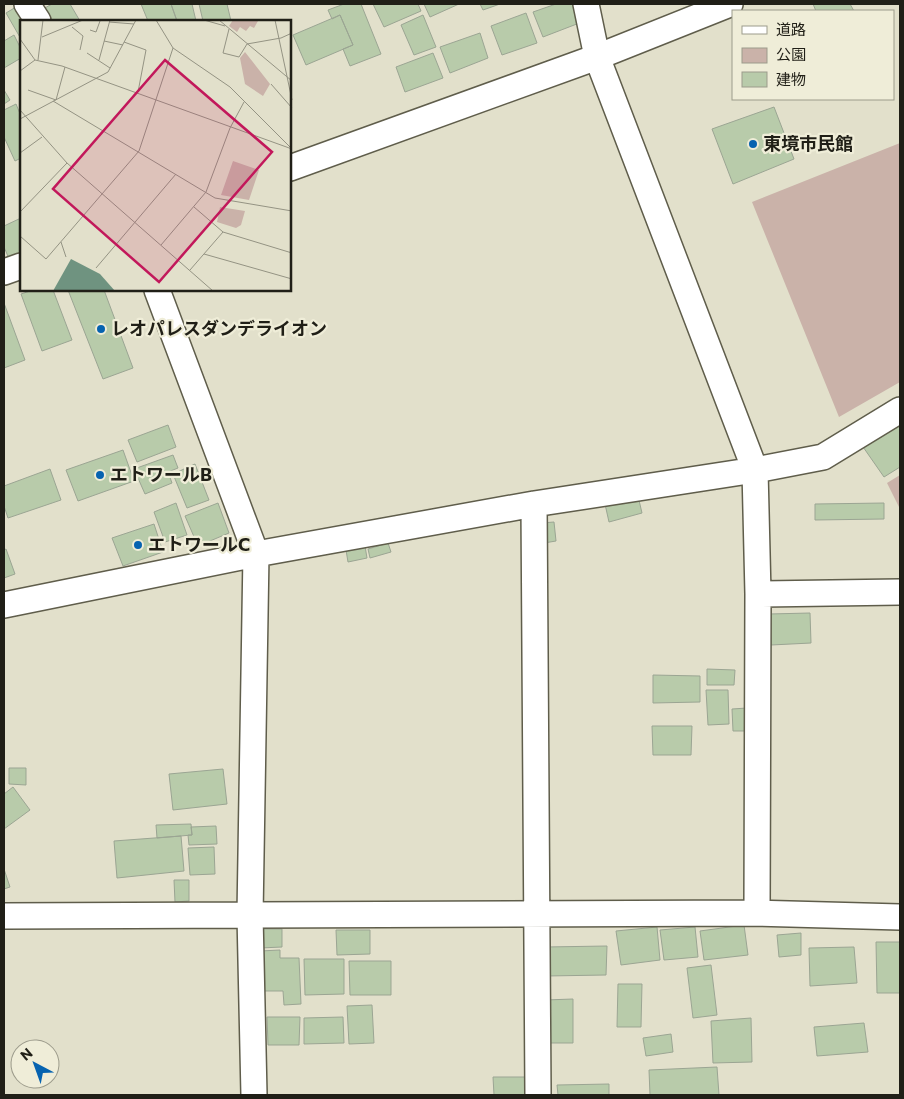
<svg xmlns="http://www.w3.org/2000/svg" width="904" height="1099" viewBox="0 0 904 1099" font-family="Commissioner,'Noto Sans JP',sans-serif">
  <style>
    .green { fill: #cab2a9 }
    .building { fill: #b8cbaa; stroke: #9ba593 }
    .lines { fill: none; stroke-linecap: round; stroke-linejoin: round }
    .minor-casing { stroke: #5f5d4b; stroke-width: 28 }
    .minor { stroke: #fff; stroke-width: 25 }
    .poi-dot { fill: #0663b0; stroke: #efedd8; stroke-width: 2 }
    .labels { text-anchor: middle; stroke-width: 4.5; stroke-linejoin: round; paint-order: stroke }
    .poi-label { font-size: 18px; font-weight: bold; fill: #201f17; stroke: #efedd8; text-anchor: start }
    .inset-road { fill: none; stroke: #949383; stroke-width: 1 }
    .view { fill: #c2185b; fill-opacity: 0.15; stroke: #c2185b; stroke-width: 2.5 }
    .inset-edge { fill: none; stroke: #201f17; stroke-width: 2.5 }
  </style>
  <rect width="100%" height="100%" fill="#e2e0cb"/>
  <path class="green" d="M900,143V382L839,417L752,202Z
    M900,475V509L887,483Z"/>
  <path class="building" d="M21,4L32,21H21V39L6,13Z
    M52,4H70L80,21H50L43,9Z
    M141,4H171L177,21H148Z
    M171,4H192L196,21H177Z
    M199,4H227L231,21H203Z
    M344,4H361L381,54L350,66L343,49L353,45L340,15L332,19L328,10Z
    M373,4H418L421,11L384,27Z
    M424,4H459L430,17Z
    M480,4H500L483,10Z
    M556,4H575L582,22L543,37L533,12Z
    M813,4H850L854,11H816Z
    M526,13L537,43L502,55L491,26Z
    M340,15L353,45L306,65L293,35Z
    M423,15L436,47L414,55L401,25Z
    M480,33L488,58L450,73L440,47Z
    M14,35L21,49V58L4,68V41Z
    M433,53L443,78L405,92L396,67Z
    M4,90L10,100L4,104Z
    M16,104L21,116V158L15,161L4,137V110Z
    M774,107L794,159L733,184L712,129Z
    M21,218V257L10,261L4,247V226Z
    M33,290H53L72,340L42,351L21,294Z
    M68,290H104L133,368L103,379Z
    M4,303L25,360L4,368Z
    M900,420V467L884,477L861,444Z
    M168,425L176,447L137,462L128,440Z
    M123,450L134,481L78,501L66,470Z
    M173,455L178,468L168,472L172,483L145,494L134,469Z
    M195,464L209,500L187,508L173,474Z
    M50,469L61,500L8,518L4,506V486Z
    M638,496L642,513L609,522L605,504Z
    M176,503L187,535L165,542L154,512Z
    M218,503L229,533L198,546L185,516Z
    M884,503V519L815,520V504Z
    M554,522L556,541L544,543L542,523Z
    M154,524L163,552L123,566L112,538Z
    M388,543L391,552L370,558L368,549Z
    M365,546L367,558L348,562L346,550Z
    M6,549L15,574L4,578V550Z
    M810,613L811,643L771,645L769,614Z
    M707,669L735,670L734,685H707Z
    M653,675L700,676V702L653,703Z
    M706,690H728L729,724L708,725Z
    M747,708L748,731H733L732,709Z
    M652,726H692L691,755H653Z
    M9,768H26V785L9,784Z
    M223,769L227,804L173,810L169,774Z
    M13,787L30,810L4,829V794Z
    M191,824L192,835L157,838L156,825Z
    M216,826L217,844L189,845L188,835H192L191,827Z
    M181,836L184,871L117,878L114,841Z
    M214,847L215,874L190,875L188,848Z
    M4,869L10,887L4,889Z
    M174,880H189V901L175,902Z
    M744,925L748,955L704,960L700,931Z
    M657,927L660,960L621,965L616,931Z
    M695,927L698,957L664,960L660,930Z
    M260,929H282V947L260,948Z
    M336,930H370V954L337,955Z
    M801,933V955L779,957L777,935Z
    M876,942H900V993H877Z
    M607,946L606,975L546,976L545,947Z
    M854,947L857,983L810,986L809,948Z
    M280,950V958H299L301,1004L284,1005L283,991H263L260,951Z
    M304,959H344V994L305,995Z
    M349,961H391V995H350Z
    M711,965L717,1015L693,1018L687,968Z
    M618,984H642L641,1027H617Z
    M573,999V1043H546L545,1000Z
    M372,1005L374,1043L349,1044L347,1006Z
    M267,1017H300L299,1045H268Z
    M343,1017L344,1043L304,1044V1018Z
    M751,1018L752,1062L713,1063L711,1021Z
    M864,1023L868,1052L817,1056L814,1027Z
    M671,1034L673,1052L646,1056L643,1038Z
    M717,1067L719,1095H650L649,1070Z
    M493,1077H527V1095H494Z
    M609,1084V1095H558L557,1085Z"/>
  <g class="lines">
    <defs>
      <path id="minor" d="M27,4L38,21
        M586,4L597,57L755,470L758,594L757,913
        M290,168L597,57L730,4
        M4,272L21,266
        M157,290L256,554L250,915L254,1095
        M534,504L538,1095
        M758,594L900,592
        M4,605L256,554L534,504L755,470L823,457L900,410
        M4,916L757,913L900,917"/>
    </defs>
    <use href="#minor" class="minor-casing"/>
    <use href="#minor" class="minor"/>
  </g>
  <g class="poi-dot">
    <circle cx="753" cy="144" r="5"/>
    <circle cx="101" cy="329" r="5"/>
    <circle cx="100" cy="475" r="5"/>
    <circle cx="138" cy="545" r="5"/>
  </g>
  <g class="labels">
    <g class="poi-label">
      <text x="763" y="150">東境市民館</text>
      <text x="111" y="335">レオパレスダンデライオン</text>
      <text x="110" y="481">エトワールB</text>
      <text x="148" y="551">エトワールC</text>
    </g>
  </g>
  <g transform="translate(20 20)">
    <rect width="271" height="271" fill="#e2e0cb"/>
    <path d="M213,0H238V1L234,8L230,6L226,11L220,7L217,12L209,6ZM225,32L250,64L243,76L225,64L220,38ZM213,141L239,150L229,180L201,175ZM200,187L225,191L221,205L216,208L197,202Z" fill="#cab2a9"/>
    <path d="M51,239L80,254L95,271H33Z" fill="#6f9380"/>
    <path class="inset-road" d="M136,0L153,28L210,67L272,129M184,0L205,6M199,0L272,61M255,0L272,80M89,2L114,4M52,7L63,16L60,30M209,9L203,33L219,37L227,24L261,18L272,13M70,10L76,12L80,1M22,17L63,0M0,19L15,40M84,21L103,25M104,22L126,30L118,72M67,33L90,48M18,40L23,0M79,40L90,0M0,51L15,40L42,46L272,129M251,64L272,88M8,70L36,80L45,47M33,81L195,178L272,191M0,90L47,143L193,271M0,99L88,52L116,0M0,133L22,117M174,187L203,212L272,233M0,192L47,143M0,216L26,239L119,131L153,28M41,222L46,237M141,225L186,172L210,108L224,82M184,234L272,259M76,248L156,154M170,250L203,212"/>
    <path class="view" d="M145,40L252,132L139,262L33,169Z"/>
    <rect width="271" height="271" class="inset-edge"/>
  </g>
  <rect width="904" height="1099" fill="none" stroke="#201f17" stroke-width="10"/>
  <rect x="732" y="10" width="162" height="90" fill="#efedd8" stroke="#9c9b8b"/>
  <rect x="742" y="26" width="25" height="8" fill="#ffffff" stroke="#9c9b8b"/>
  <text x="776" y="35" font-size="15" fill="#201f17">道路</text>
  <rect x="742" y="48" width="25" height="15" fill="#cab2a9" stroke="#9c9b8b"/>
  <text x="776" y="60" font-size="15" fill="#201f17">公園</text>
  <rect x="742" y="72" width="25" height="15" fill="#b8cbaa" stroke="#9c9b8b"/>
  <text x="776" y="85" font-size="15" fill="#201f17">建物</text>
  <g transform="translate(35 1064) rotate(319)"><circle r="24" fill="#efedd8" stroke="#9c9b8b"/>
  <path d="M0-4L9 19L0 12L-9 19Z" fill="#0663b0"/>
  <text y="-8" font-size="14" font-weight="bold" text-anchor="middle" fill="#201f17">N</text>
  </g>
</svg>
